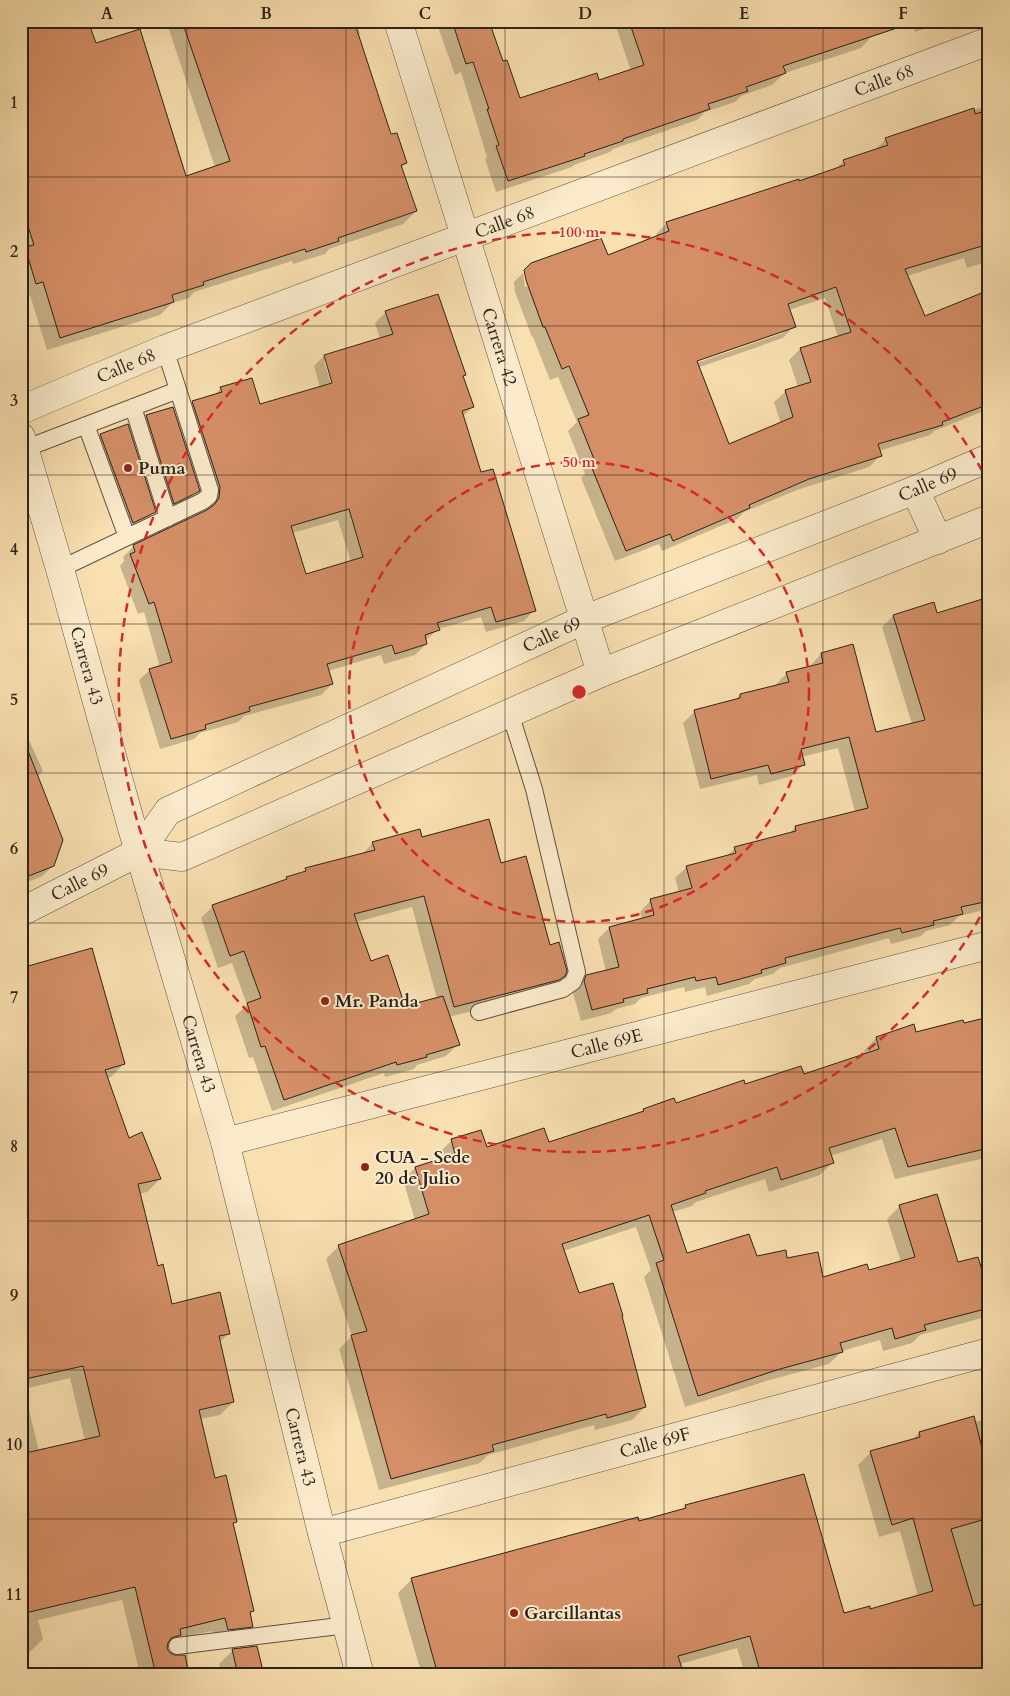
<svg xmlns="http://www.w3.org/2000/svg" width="1010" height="1696" viewBox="0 0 1010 1696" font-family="Cardo,serif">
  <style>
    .shadow { fill: #0003; fill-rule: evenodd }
    .building { fill: #d58f67; stroke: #2c221a; fill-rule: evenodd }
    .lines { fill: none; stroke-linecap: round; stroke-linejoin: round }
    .service-casing { stroke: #5f5240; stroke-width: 18 }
    .minor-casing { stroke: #5f5240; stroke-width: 29 }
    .tertiary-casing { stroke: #5f5240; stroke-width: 29 }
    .service { stroke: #fbebcc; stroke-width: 16 }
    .minor { stroke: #fbebcc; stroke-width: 28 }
    .tertiary { stroke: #fbebcc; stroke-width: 28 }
    .grid { fill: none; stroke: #2c221a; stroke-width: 1; stroke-opacity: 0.55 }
    .ring { fill: none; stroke: #d62828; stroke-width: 2.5; stroke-dasharray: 9 6 }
    .poi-dot { fill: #8f2418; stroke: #fbebcc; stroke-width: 2 }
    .labels { text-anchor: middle; stroke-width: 4; stroke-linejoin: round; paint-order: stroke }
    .street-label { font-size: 18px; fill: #2c221a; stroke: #fbebcc }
    .poi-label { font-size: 18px; font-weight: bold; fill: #2c221a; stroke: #fbebcc; text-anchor: start }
    .centre { fill: #d62828; stroke: #fbebcc; stroke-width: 2.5 }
    .ring-label { font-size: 15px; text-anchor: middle; font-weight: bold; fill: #d62828; stroke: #fbebcc; stroke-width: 4; stroke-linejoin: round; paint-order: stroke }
    .neatline { fill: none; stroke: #2c221a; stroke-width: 2 }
    .grid-label { font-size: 16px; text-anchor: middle; font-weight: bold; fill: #2c221a }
  </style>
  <rect width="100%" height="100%" fill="#f9e0b0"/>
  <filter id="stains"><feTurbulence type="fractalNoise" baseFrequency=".004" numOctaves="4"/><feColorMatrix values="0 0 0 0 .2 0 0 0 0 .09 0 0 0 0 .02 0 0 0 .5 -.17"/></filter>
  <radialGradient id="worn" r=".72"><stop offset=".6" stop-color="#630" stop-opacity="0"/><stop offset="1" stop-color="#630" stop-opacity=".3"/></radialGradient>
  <path class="shadow" d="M21,21L95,44L185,178L215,167L166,21H356L360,34L358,36L390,136L406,163L401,168L416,211L403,224L329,249L325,254L293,264L292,261L194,292L189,298L172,303L160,315L47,350L30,295L23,297L21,290Z
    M436,21H487L502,63L519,100L598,82L631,71L614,21H911L872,35V36L861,48L785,73L772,85L741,96L735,102L705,112L697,120L613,149L610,152L574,165L572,167L496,192L485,159L487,157L461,72L455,75Z
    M912,21H946L915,32Z
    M989,105V261L967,268L964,258L907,276L924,317L989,304V413L982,415L981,412L934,431L930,435L879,451L880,456L869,467L797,490L744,512L737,519L662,551L659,544L615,561L581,478L585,474L568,431L577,422L558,377L550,380L533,337H532L515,292L514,282L523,273L525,287L528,286L526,272H524L532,264L607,257L657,238L656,234L667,223L834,170L844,161L874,151L886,139ZM825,298L838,337L800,349L789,360L798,387L786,391L774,402L781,424L728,446L697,368L783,338L794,326L789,310ZM783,330V333L691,365L690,363Z
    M386,312L462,376L473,407L462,417L480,474L534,610L524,621L486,632L481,617L438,629L425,641L426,644L415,655L384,664L381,655L328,671L332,684L321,695L244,716L238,722L200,733L194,739L160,749L139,680L150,670L160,667L144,612L138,614L120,566L124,561L123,557L133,547L208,510L209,498L182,413L193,402L212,397L221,388L260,406L320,388L314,366L324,356L380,339L375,323ZM324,361H327L335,389L333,390ZM338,520L351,562L305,576L292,533Z
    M147,416L198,490L186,502L164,512L137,426Z
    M100,435L154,512L144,522L123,532L91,444Z
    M989,598V909L959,916L950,925L926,931L921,936L891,944L889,938L780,968L773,974L755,979L749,984L707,996L705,987L685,992L684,987L641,998L635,1004L616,1009L611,1013L581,1021L573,993L575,988L587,976L606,971L598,939L609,928L642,919L640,912L651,900L679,893L675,878L687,867L726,857L735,848L789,834L795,827L855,812L838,748L801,757L803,765L792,776L759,785L757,775L700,789L683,723L695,711L735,701L740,695L776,687L775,685L787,673L810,668V666L821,654L875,733L912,724L882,627L893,616L936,614Z
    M28,738L43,771L37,777L53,866L41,877L21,884V741Z
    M421,838L500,864L549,946L564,975L545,992L449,1017L458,1044L446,1056L417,1065L414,1069L385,1077L384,1073L272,1111L253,1057L249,1058L235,1016L247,1005L232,963L218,968L201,918L213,906L284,881L287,879L302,873L306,870L361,855L373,843ZM412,907L437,999L405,1008L370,962L356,922Z
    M21,973L124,1064L111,1077L106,1079L128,1140L160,1179L147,1192L139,1194L157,1267L171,1305L229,1333L219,1343L233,1402L220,1415L200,1419L214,1479L236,1521L232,1525L253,1611L249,1615L252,1626L238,1639L215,1642L212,1631L176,1639L166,1649L168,1653L188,1675H128L130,1672L139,1670L122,1600L38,1620L43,1639L30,1652L21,1654ZM70,1378L85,1441L39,1451L24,1389Z
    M989,1018V1157L895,1179L882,1139L830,1156L833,1162L820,1175L769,1192L765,1179L696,1202L692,1206L672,1212L686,1255L786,1259L822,1278L868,1272L901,1262L887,1219L900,1206L957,1264L980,1269L989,1267V1316L920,1335L912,1343L883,1351L880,1340L842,1351L829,1364L766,1381L685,1407L644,1277L651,1270L636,1227L563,1251L578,1295L645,1407L632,1420L595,1430L594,1425L488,1455L480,1463L379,1490L339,1349L352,1336L326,1259L339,1246L415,1220L403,1180L415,1168L441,1160L439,1153L452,1140L486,1148L548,1143L640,1113L644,1110L675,1104L744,1085L803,1075L865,1055L864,1051L876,1038L913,1026L916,1033L963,1025Z
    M989,1419V1675H745L737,1648L680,1664L683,1675H422L398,1593L411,1580L637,1518L638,1522L682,1510L686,1506L843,1615L870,1610L918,1596L900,1531L879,1537L858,1465L871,1452L911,1441L919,1433Z
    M233,1650L263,1675H222L219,1664Z"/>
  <path class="building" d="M21,21H88L96,43L140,29L186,176L230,161L182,21H354L391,134L397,133L407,163L401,165L417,211L338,238L339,241L306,252L305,249L203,282L204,285L172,295L174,302L60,338L43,282L36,284L25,247L34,245L21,205Z
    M452,21H489L503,61L507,60L520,98L597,73L599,80L644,65L629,21H906V25L783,66L786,73L746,87L748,91L708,104L710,109L623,139V141L584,154L585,156L508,181L496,146L499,145L487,109H489L473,62L466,64Z
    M974,108L975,114L989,110V244L905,269L925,316L989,290V404L942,422L943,425L878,444L882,456L809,479L749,505L750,508L673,541L670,534L626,551L591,466L596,464L578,419L589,415L569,366L562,369L545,327H543L526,280L524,270L531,263L601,238L608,255L669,231L666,222L799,179V181L845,165L843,160L888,145L885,138ZM836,287L851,332L800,348L811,382L785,390L793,417L729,444L697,361L796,327L788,304Z
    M438,294L466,375L463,376L474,407L462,411L481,472L493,469L536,611L496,622L491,607L437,623L440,630L425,635L427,644L395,654L392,645L327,664L333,684L249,707L250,711L205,725L206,729L171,739L149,669L172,662L154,602L149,604L130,554L135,552L133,545L207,510L215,504L219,498L220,487L192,401L222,392L220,387L252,378L260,404L332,383L324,355L393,334L385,311ZM349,509L363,557L306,574L291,526Z
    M173,407L200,491L174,504L146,415Z
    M128,424L156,512L133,523L100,434Z
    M989,597V901L961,907L963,914L933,921L934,925L902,933L900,928L785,958L786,963L761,970L762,973L718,985L716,977L696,981L695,977L647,989L648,993L623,999L624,1002L592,1010L584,981L586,975L619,967L609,927L654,915L650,899L692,888L686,866L736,853L734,847L796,831L795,826L868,808L849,737L801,749L805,765L771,774L768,765L711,779L694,710L740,698V694L789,682L786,672L823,663L821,653L853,644L876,732L925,720L893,615L934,602L937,613Z
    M21,738H23L63,840L54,866L21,879Z
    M489,819L501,863L526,856L550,945L559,942L567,971L565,976L559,980L454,1007L424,896L354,914L371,961L388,955L405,1006L443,996L460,1045L426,1055L427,1057L397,1065L396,1062L284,1100L265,1046L261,1047L247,1003L261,998L244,951L230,956L212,905L287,879L286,877L306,871L305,868L375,850L372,842L420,829L422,837Z
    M92,948L125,1064L105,1070L129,1138L142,1132L161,1179L138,1184L158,1266L163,1264L172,1304L220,1292L230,1334L219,1336L234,1402L199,1410L215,1478L226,1475L237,1522L233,1523L254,1611L250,1612L253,1627L228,1630L225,1618L180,1629L181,1635L171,1638L168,1643L167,1648L169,1652L174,1655H185L189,1675H156L135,1587L21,1614V1454L100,1436L83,1366L21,1380V968Z
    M989,1017V1148L908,1167L895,1128L829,1148L834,1163L781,1180L777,1167L705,1191L706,1193L671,1205L687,1253L749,1234L757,1256L786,1250L787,1258L818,1252L823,1277L867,1264L869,1270L915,1257L899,1205L937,1194L958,1262L978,1257L989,1294V1308L924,1325L926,1330L895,1339L892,1328L840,1343L843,1352L780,1369L698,1396L656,1263L664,1260L649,1215L562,1244L579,1293L613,1283L623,1316H622L646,1407L607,1418L606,1414L492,1445L494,1451L391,1479L351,1335L367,1331L338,1245L429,1214L415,1167L455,1154L451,1139L481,1130L487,1147L544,1128L549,1142L644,1111L643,1109L674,1098L676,1103L744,1080L745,1084L801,1066L804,1074L879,1049L876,1037L914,1024L916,1032L963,1020L964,1023Z
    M974,1416L989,1476V1518L951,1529L974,1606L983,1604L989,1625V1675H761L750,1636L678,1656L684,1675H438L411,1578L638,1517L639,1521L686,1508L685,1505L804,1474L844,1613L870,1606V1609L933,1591L913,1518L892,1525L870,1451L920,1437L919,1432Z
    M257,1646L264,1675H238L232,1649Z"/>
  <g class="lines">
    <defs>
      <path id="service" d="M133,407L168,518
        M86,425L127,537
        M24,449L178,390
        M60,569L203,501L209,496L210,490L165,349
        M479,1012L563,989L573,982L577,972L534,789L510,713
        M177,1646L347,1625"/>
      <g id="minor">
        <path id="s1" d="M398,21L601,673"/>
        <path d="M915,490L938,540"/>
        <path d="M139,852L182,857L601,673L989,519"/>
        <path id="s2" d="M21,912L139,852L168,811L583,620L915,490L989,458"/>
        <path id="s3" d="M225,1142L989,945"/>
        <path id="s4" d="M322,1533L989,1352"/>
      </g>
      <g id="tertiary">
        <path id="s5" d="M21,410L165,349L989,41"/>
        <path id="s6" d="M21,437L60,569L132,828L225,1142L322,1533L360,1675"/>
      </g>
    </defs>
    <use href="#service" class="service-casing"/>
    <use href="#minor" class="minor-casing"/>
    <use href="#tertiary" class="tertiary-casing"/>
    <use href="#service" class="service"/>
    <use href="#minor" class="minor"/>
    <use href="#tertiary" class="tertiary"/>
  </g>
  <path class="grid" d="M187,21V1675M346,21V1675M505,21V1675M664,21V1675M823,21V1675M21,177H989M21,326H989M21,475H989M21,624H989M21,773H989M21,923H989M21,1072H989M21,1221H989M21,1370H989M21,1519H989"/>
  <g class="ring">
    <circle cx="579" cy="692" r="230"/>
    <path d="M987 904A460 460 0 1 1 987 480"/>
  </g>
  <g class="poi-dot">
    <circle cx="128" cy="468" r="5"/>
    <circle cx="325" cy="1001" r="5"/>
    <circle cx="365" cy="1167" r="5"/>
    <circle cx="514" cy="1613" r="5"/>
  </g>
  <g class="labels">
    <g class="street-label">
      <text dy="6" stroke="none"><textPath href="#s5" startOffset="924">Calle 68</textPath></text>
      <text dy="6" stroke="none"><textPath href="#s5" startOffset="519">Calle 68</textPath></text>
      <text dy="6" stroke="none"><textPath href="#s1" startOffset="341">Carrera 42</textPath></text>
      <text dy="6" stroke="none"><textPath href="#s5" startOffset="114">Calle 68</textPath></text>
      <text dy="6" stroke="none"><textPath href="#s2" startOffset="1010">Calle 69</textPath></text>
      <text dy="6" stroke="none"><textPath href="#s2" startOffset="605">Calle 69</textPath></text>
      <text dy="6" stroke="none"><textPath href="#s6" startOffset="238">Carrera 43</textPath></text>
      <text dy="6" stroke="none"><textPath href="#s2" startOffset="66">Calle 69</textPath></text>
      <text dy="6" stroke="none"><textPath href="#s3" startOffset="394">Calle 69E</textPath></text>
      <text dy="6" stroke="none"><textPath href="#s6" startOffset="642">Carrera 43</textPath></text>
      <text dy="6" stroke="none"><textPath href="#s4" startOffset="345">Calle 69F</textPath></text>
      <text dy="6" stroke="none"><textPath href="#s6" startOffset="1048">Carrera 43</textPath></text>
    </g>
    <g class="poi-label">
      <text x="138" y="474">Puma</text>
      <text x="335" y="1007">Mr. Panda</text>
      <text x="375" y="1163">CUA - Sede<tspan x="375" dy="21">20 de Julio</tspan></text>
      <text x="524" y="1619">Garcillantas</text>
    </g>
  </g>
  <circle cx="579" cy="692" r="8" class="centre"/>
  <g class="ring-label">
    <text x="579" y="237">100 m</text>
    <text x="579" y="467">50 m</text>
  </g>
  <rect width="1010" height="1696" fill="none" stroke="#f9e0b0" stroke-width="55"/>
  <rect x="28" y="28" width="954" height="1640" class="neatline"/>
  <g class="grid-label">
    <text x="107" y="19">A</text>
    <text x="266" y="19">B</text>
    <text x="425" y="19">C</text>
    <text x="585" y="19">D</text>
    <text x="744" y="19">E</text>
    <text x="903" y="19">F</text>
    <text x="14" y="108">1</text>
    <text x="14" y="257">2</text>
    <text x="14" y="406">3</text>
    <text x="14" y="555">4</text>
    <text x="14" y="705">5</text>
    <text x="14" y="854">6</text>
    <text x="14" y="1003">7</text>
    <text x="14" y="1152">8</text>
    <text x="14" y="1301">9</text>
    <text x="14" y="1450">10</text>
    <text x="14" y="1600">11</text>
  </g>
  <rect width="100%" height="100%" filter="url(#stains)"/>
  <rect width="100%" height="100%" fill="url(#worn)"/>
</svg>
